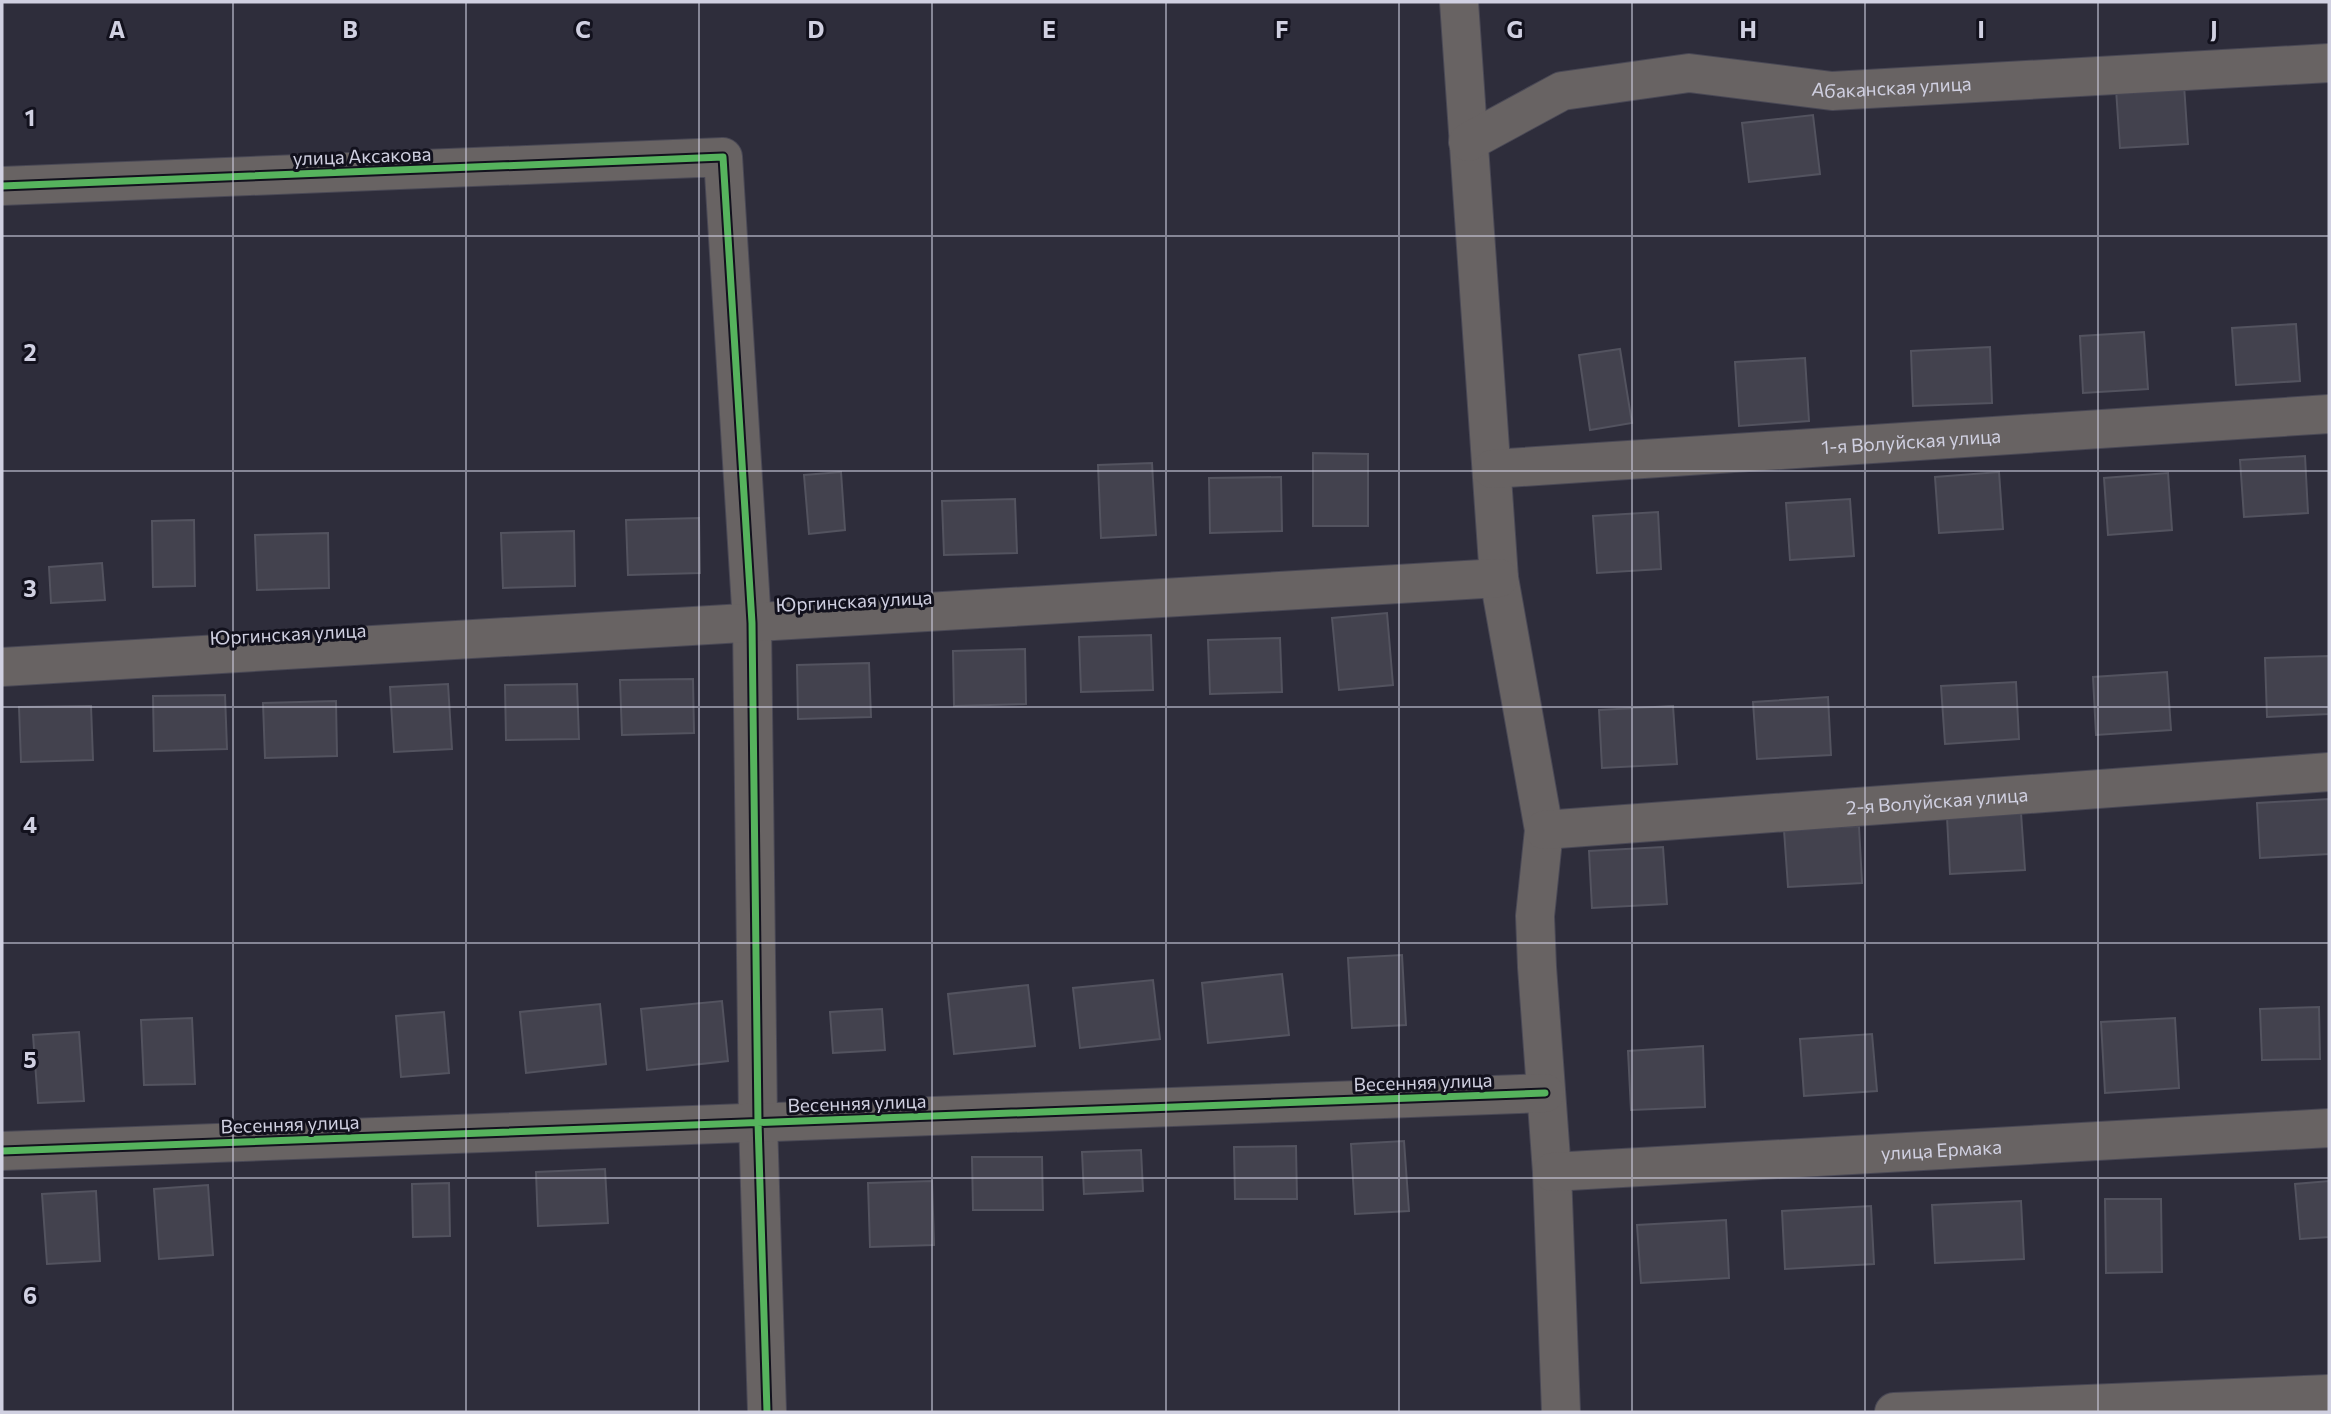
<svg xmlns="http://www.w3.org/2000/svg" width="2331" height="1414" viewBox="0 0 2331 1414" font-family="Commissioner,sans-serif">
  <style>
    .building { fill: #43424e; stroke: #53535f; stroke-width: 2 }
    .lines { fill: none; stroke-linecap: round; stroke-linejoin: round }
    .street-casing { stroke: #494855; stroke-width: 40 }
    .street { stroke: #686363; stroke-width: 38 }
    .cycleway-casing { stroke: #12111d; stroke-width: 11 }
    .cycleway { stroke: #56b35d; stroke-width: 7 }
    .grid { fill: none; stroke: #d0d0e1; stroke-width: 2; stroke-opacity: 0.55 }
    .labels { text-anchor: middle; stroke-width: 6; stroke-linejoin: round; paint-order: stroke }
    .street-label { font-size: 19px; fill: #d0d0e1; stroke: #12111d }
    .grid-label { font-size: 23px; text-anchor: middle; font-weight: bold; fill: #d0d0e1; stroke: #12111d; stroke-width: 6; stroke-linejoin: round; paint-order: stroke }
  </style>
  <rect width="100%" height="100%" fill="#2e2d3b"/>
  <path class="building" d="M2184,85L2188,144L2120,148L2116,89Z
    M1813,115L1820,174L1749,182L1742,123Z
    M2296,324L2300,381L2236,385L2232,328Z
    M2144,332L2148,389L2083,393L2080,336Z
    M1990,347L1992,403L1913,406L1911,351Z
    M1620,349L1632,423L1590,430L1579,355Z
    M1805,358L1809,421L1739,426L1735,362Z
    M1313,453L1368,454V526H1313Z
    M2305,456L2308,513L2244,517L2240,460Z
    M1152,463L1156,535L1101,538L1098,465Z
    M841,472L845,530L809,534L804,475Z
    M1999,472L2003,529L1939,533L1935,477Z
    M2168,473L2172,530L2108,535L2104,478Z
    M1281,477L1282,531L1210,533L1209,478Z
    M1015,499L1017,553L944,555L942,501Z
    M1850,499L1854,556L1790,560L1786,503Z
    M1658,512L1661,569L1597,573L1593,516Z
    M699,518L700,573L628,575L626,520Z
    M194,520L195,586L153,587L152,521Z
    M574,531L575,586L503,588L501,533Z
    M328,533L329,588L257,590L255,535Z
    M102,563L105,600L51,603L49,567Z
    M1387,613L1393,685L1339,690L1332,618Z
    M1151,635L1153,690L1081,692L1079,637Z
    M1280,638L1282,692L1210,694L1208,640Z
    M1025,649L1026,704L954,706L953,651Z
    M2329,656V714L2267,717L2265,658Z
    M869,663L871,717L798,719L797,665Z
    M2167,672L2171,730L2096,735L2093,677Z
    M693,679L694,733L622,735L620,680Z
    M2016,682L2019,739L1945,744L1941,686Z
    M448,684L452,749L394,752L390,687Z
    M577,684L579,739L506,740L505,685Z
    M225,695L227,749L154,751L153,696Z
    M1828,697L1831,755L1757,759L1753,702Z
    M336,701L337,756L265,758L263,703Z
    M91,706L93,760L21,762L19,707Z
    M1673,706L1677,764L1602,768L1599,710Z
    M2329,799V854L2260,858L2257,803Z
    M2021,813L2025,870L1950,874L1947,817Z
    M1859,826L1862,883L1788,887L1784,830Z
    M1663,847L1667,904L1592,908L1589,851Z
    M1402,955L1406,1025L1352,1028L1348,958Z
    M1282,974L1289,1035L1208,1043L1202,983Z
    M1153,980L1160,1039L1080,1048L1073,988Z
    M1028,985L1035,1046L954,1054L948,994Z
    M722,1001L728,1061L647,1070L641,1009Z
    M600,1004L606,1064L526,1073L520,1012Z
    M2319,1007L2320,1059L2262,1060L2260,1009Z
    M882,1009L885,1050L833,1053L830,1012Z
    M444,1012L449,1073L401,1077L396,1016Z
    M192,1018L195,1084L144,1085L141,1020Z
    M2175,1018L2179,1088L2105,1093L2101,1022Z
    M79,1032L84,1101L38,1103L33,1035Z
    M1872,1034L1877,1091L1804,1096L1800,1039Z
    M1703,1046L1705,1107L1631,1110L1628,1051Z
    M1404,1141L1409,1211L1355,1214L1351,1144Z
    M1296,1146L1297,1199H1235L1234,1147Z
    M1141,1150L1143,1191L1084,1194L1082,1152Z
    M972,1157H1042L1043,1210H973Z
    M605,1169L608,1223L538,1226L536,1172Z
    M932,1181L934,1245L870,1247L868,1183Z
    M2329,1181V1237L2300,1239L2295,1184Z
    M449,1183L450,1236L413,1237L412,1184Z
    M208,1185L213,1255L159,1259L154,1189Z
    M96,1191L100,1261L47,1264L42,1194Z
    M2105,1199H2161L2162,1272L2106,1273Z
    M2021,1201L2024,1259L1935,1263L1932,1205Z
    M1871,1206L1874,1264L1785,1269L1782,1211Z
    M1726,1220L1729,1278L1641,1283L1637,1225Z"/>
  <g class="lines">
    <defs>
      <g id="street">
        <path d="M1459,2L1499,578L1544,830L1535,916L1537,967L1552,1172L1561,1412"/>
        <path id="s1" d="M1468,142L1562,91L1689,73L1832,91L2329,63"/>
        <path d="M2,186L723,157L752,623L758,1122L767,1412"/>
        <path id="s2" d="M1492,469L2329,414"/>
        <path d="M2,667L1499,578"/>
        <path id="s3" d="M1544,830L2329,772"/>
        <path d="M2,1151L1545,1093"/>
        <path id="s4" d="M1552,1172L2329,1128"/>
        <path d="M1894,1412L2329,1394"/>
      </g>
    </defs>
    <use href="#street" class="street-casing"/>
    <use href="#street" class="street"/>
    <defs>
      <path id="cycleway" d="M2,186L723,157L752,623L758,1122L767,1412
        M2,1151L1545,1093"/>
    </defs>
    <use href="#cycleway" class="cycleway-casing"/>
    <use href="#cycleway" class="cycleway"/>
  </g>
  <path class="grid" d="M233,2V1412M466,2V1412M699,2V1412M932,2V1412M1166,2V1412M1399,2V1412M1632,2V1412M1865,2V1412M2098,2V1412M2,236H2329M2,471H2329M2,707H2329M2,943H2329M2,1178H2329"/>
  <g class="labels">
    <g class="street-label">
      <text dy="7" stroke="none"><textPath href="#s1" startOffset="439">Абаканская улица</textPath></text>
      <text transform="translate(362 156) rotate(-2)" y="7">улица Аксакова</text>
      <text dy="7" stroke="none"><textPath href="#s2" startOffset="420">1-я Волуйская улица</textPath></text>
      <text transform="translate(854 601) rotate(-3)" y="7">Юргинская улица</text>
      <text transform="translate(288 634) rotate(-3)" y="7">Юргинская улица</text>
      <text dy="7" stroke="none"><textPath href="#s3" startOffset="394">2-я Волуйская улица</textPath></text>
      <text transform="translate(1423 1082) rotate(-2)" y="7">Весенняя улица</text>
      <text transform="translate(857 1103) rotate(-2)" y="7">Весенняя улица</text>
      <text transform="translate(290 1124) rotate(-2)" y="7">Весенняя улица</text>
      <text dy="7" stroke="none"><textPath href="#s4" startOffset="390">улица Ермака</textPath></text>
    </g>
  </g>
  <g class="grid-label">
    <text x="117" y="38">A</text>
    <text x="350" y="38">B</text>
    <text x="583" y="38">C</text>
    <text x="816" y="38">D</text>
    <text x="1049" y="38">E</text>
    <text x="1282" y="38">F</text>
    <text x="1515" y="38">G</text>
    <text x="1748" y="38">H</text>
    <text x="1981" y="38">I</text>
    <text x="2214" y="38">J</text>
    <text x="30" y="126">1</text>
    <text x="30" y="361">2</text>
    <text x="30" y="597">3</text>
    <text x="30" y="833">4</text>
    <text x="30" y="1068">5</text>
    <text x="30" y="1304">6</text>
  </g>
  <rect width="2331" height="1414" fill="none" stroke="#d0d0e1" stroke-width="7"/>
</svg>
